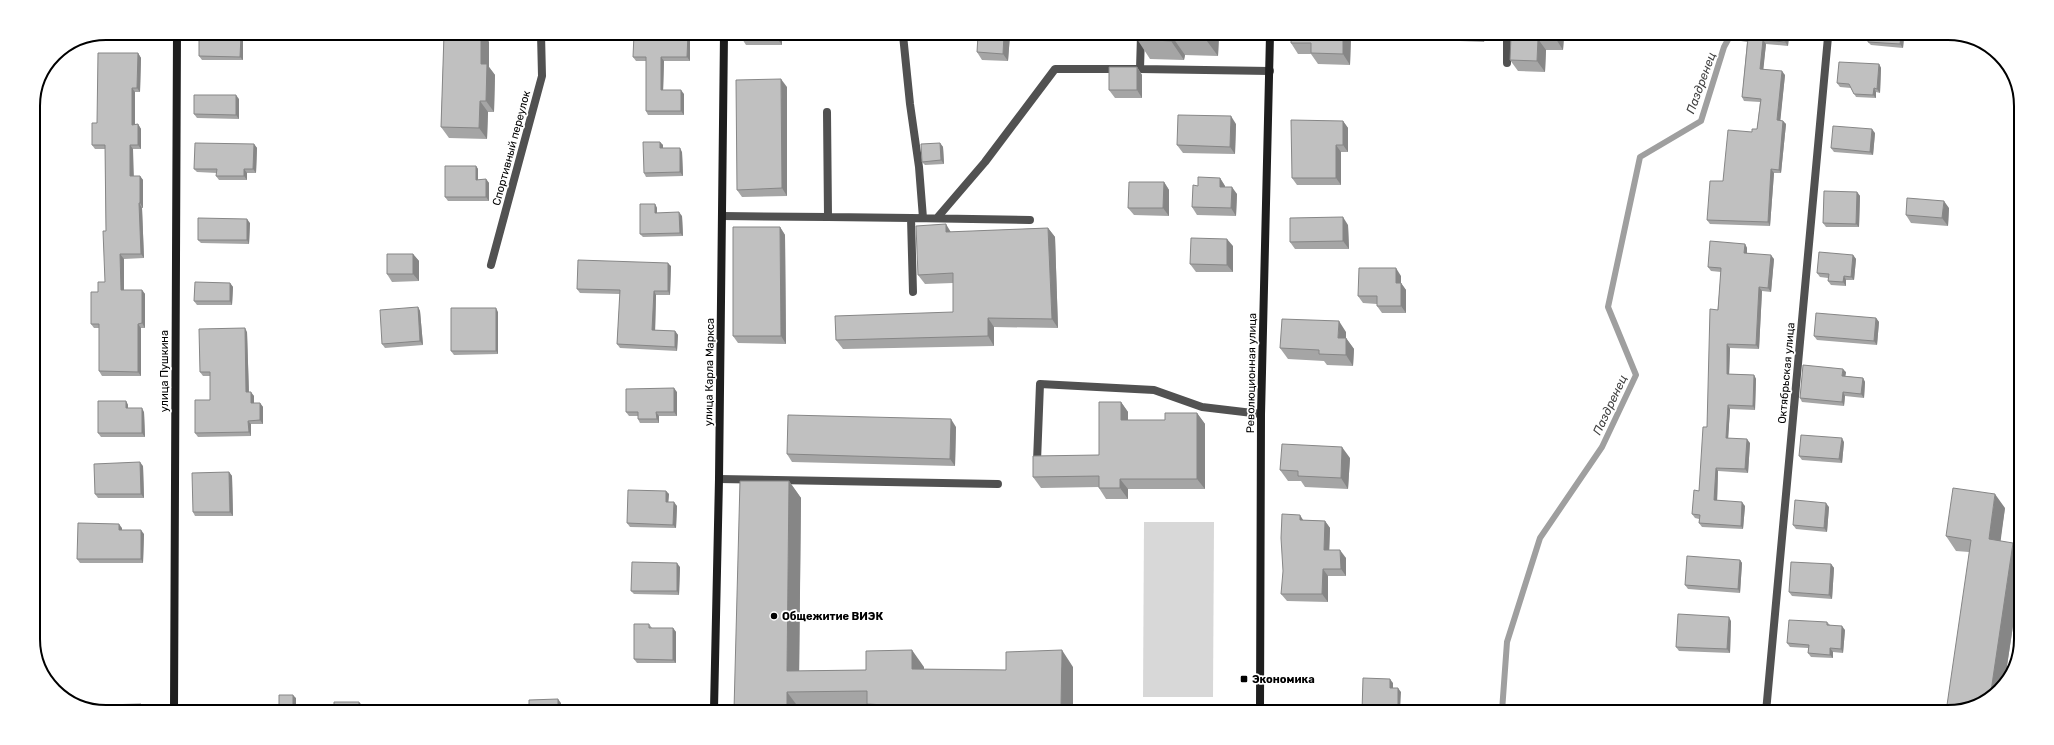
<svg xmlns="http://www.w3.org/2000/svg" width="2054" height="745" viewBox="0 0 2054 745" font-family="Rubik,sans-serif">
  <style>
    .green { fill: #d8d8d8 }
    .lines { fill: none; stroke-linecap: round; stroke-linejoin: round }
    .stream { stroke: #9f9f9f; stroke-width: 6 }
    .lane { stroke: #515151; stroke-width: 8 }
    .street { stroke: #515151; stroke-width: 8 }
    .secondary { stroke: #1e1e1e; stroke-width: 8 }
    .wall { fill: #a5a5a5 }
    .shaded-wall { fill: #868686 }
    .building { fill: #c0c0c0; stroke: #868686 }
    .poi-dot { fill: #000; stroke: #fff; stroke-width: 1.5 }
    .labels { text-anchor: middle; stroke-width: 3.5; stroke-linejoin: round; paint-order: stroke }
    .street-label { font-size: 11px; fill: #000; stroke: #fff }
    .poi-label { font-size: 11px; font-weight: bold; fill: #000; stroke: #fff; text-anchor: start }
    .water-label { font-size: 12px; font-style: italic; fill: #404040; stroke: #fff }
    .rim { fill: none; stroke: #000; stroke-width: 2 }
  </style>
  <rect width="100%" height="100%" fill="#fff"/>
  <path class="green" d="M1144,522H1214L1213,697H1143Z"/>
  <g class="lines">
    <path class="stream" d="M1502,711L1507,642L1540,538L1602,447L1636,375L1608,307L1640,157L1701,121L1724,47L1730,36"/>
    <path class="lane" d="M903,35L910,104L919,167L923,218
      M1141,35L1140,69L1270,71
      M1507,36V63
      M827,112L828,217L911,218L913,292
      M722,216L828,217
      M911,218L1030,220
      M937,218L985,162L1055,69H1140
      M1037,461L1040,384L1154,390L1202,407L1261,414
      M719,479L998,484"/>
    <path class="street" d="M491,265L542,76L541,34
      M1766,712L1828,37"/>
    <path class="secondary" d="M174,708L177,33
      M714,709L719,479L724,34
      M1260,711L1261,414L1270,35"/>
  </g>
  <path class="wall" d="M444,34H483L489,42V67L495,75L494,112H488L487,139L449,138L441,127Z
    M690,34V61H664L663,90L684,94V115H648L646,111V61H636L633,57Z
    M739,34H792V37H782V45H746Z
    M978,35H1010L1008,61L982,60L977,52Z
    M1137,35H1219L1218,56L1185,55L1184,60L1150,59L1137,39Z
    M241,36L243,40V60H202L199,56Z
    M1351,36L1350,65L1318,64L1311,54H1298L1291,43Z
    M1433,36H1485L1484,42L1436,40Z
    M1511,36H1564L1563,50H1546L1545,72L1518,71L1510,60Z
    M1738,36H1789L1788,46L1766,44L1763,69L1785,75L1780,120L1783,121L1786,124L1781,173H1774L1770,226L1710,224L1707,220L1723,181L1752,132L1757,129L1760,102L1744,101L1742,97L1747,42L1741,41L1738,38Z
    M1863,37H1909V38L1904,37L1903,48L1871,45L1868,42V37Z
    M138,53L141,58L140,92H135V124H138L141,129V149H133V176H140L143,180V208H142L144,258L124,259V290H142L145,294V328H141V376H102L99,371V328H94L91,324L105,282L106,231L105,149H95L92,145L97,123Z
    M1879,64L1881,68L1880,93L1876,92V98L1856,97L1851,88L1840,87L1837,83Z
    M1137,67L1142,75V98H1115L1109,90Z
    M787,87V196L742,197L737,190Z
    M239,99V119L197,118L194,114Z
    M1343,121L1348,128V152H1341V185H1297L1292,178Z
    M1236,124L1235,154L1183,153L1177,145Z
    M1875,133L1873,155L1834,152L1831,148Z
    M660,142L663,145V148L682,152L683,176L646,177L644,173Z
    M940,143L943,147L944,164L925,165L922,162Z
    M254,144L257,148L256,173H247V180H219L216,176L217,173L197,172L194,169Z
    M476,166L478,169V180L486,179L489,183V201H448L445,197Z
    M1220,178L1225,186V187L1237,194L1236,216L1197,215L1192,207L1198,186Z
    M1164,182L1169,190V216L1134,215L1128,208Z
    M1857,192L1860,196L1859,227H1826L1823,223Z
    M655,204L657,208V213L682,216L683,236L643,237L640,234Z
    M1949,208L1948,226L1911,223L1906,215Z
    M250,223L249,244L201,243L198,240Z
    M1348,225L1349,249H1295L1290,242Z
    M780,227L785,235L786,344L738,343L733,336Z
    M1048,228L1055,237L1058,328L994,327V346L843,349L836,340L953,312V283L925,284L918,275L951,232Z
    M1745,244L1747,248V253L1774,259L1771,292L1762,291L1759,349L1730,348L1729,374L1754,375L1756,379L1755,410L1730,409L1728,438L1750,443L1748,473L1718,471L1717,501L1745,506L1743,529L1702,527L1699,523V519L1695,518L1692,514L1699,491L1707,427L1721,272L1711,271L1708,267Z
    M1233,246V272H1196L1190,264Z
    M413,254L419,261V281L392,282L387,274Z
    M1853,255L1856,259L1854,280H1846V286L1831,285L1828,281V278L1820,277L1817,273Z
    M671,266L670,295H656L655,330L675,331L678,335L677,351L620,348L617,344L620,294L580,293L577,289Z
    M1401,276V283L1406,290V313H1382L1377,306V304L1363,303L1358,296Z
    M230,283L233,287L232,305H197L194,301Z
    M418,307L420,311L423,345L385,348L382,344Z
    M498,312V354L454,355L451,351Z
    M1876,318L1879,322L1877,345L1817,340L1814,336Z
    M247,332L249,392L254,396V403H260L263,407V424H251V436L198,437L195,433L210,400V376H203L200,372Z
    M1346,332V338L1354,349L1353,366L1327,365L1324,361L1288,359L1280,348Z
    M1846,372L1845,376L1863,378L1865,382L1864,398L1845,396L1844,406L1802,402L1800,398Z
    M677,392V416H659V423H640L638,419V416H629L626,412Z
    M126,401L128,405V408L144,412L145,437H101L98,433Z
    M1121,402L1128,412V420H1165L1197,413L1205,424V489H1128V499H1106L1099,488V487L1041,488L1033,477L1099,455Z
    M956,427L955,466L792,462L787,454Z
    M1844,442L1842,463L1802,460L1799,456Z
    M1350,458L1348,489L1305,487L1301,481H1288L1280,470Z
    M143,466L144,498H98L95,494Z
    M229,472L232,476L233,516H195L193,512Z
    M789,481L801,498L799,671L866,670L924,667V669L1006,670L1073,667V710H871L869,708H799V710H734Z
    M666,491L669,494L668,502L677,506L676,528L630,527L627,523Z
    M1829,507L1827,532L1796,529L1793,525Z
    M2005,508L2000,541L2018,550V593L2005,679L1992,697L1969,552L1956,551L1946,536Z
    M1303,520L1325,521L1330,528L1329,550L1346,558V576H1328V602L1287,601L1281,594Z
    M122,528V530L144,534L143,563H80L77,559Z
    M1740,560L1742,563L1740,593L1688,589L1685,585Z
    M1831,564L1834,568L1832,599L1792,596L1789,592Z
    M680,567L679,595L634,594L631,591Z
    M1731,621L1730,653L1679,651L1676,647Z
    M1827,622L1830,625L1845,630L1843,653L1833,652V658L1811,657L1808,653V648L1790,647L1787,643Z
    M649,624L652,628H673L676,632V663H637L634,659Z"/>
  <path class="shaded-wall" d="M481,34H483L489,42V67L495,75L494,112L486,101L481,64Z
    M688,34H690V61L687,57Z
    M774,34H780L782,37V45Z
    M1004,35H1010L1008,61L1003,54Z
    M1171,35L1185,55L1184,60L1171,41Z
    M1204,35H1219L1218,56L1204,37Z
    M241,36L243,40V60L240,57Z
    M1343,36H1351L1350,65L1343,54Z
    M1480,36H1485L1484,42Z
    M1556,36H1564L1563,50L1556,39Z
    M1786,36H1789L1788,46L1785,42Z
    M1901,37H1904L1903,48L1900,44Z
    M1538,39L1546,50L1545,72L1537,61Z
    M1763,40L1766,44L1763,73L1760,69Z
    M138,53L141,58L140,92L137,88Z
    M661,57L664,61L663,94L661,90Z
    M1879,64L1881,68L1880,93L1877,89Z
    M1137,67L1142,75V98L1137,90Z
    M1782,71L1785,75L1780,124L1777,120Z
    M781,79L787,87V196L782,188Z
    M132,88L135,92V129L132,125Z
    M1874,88L1876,92V98L1873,95Z
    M681,90L684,94V115L681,111Z
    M236,95L239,99V119L236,115Z
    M480,101L488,112L487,139L479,128Z
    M1231,116L1236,124L1235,154L1230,147Z
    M1343,121L1348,128V152L1343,145Z
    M1783,121L1786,124L1781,173L1779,170Z
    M138,124L141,129V149L138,145Z
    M1872,129L1875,133L1873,155L1870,152Z
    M660,142L663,145V152L660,148Z
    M940,143L943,147L944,164L941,160Z
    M254,144L257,148L256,173L253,169Z
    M130,145L133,149L134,180L130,176Z
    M1336,145L1341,152V185L1336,178Z
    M680,148L682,152L683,176L680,172Z
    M476,166L478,169V183L476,180Z
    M244,169L247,173V180L244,176Z
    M1771,169L1774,173L1770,226L1768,222Z
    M140,176L143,180V208L140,203Z
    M1220,178L1225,186V194L1220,187Z
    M486,179L489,183V201L486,197Z
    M1164,182L1169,190V216L1163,208Z
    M1232,187L1237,194L1236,216L1231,208Z
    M1857,192L1860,196L1859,227L1856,224Z
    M1944,201L1949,208L1948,226L1942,218Z
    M139,203L142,208L144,258L141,254Z
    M655,204L657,208V217L655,213Z
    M679,212L682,216L683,236L680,233Z
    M1343,217L1348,225L1349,249L1343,241Z
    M247,219L250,223L249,244L247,240Z
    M946,224L952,234L946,232Z
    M780,227L785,235L786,344L781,336Z
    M1048,228L1055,237L1058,328L1052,319Z
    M1227,239L1233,246V272L1227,265Z
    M1745,244L1747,248V257L1744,253Z
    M120,254L124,259V294L121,290Z
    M413,254L419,261V281L413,274Z
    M1771,255L1774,259L1771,292L1768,288Z
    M1853,255L1856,259L1854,280L1851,277Z
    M668,263L671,266L670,295L668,291Z
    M1396,268L1401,276V290L1396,283Z
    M1844,276L1846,280V286L1843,282Z
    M230,283L233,287L232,305L230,301Z
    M1401,283L1406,290V313L1401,306Z
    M1759,287L1762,291L1759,349L1756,345Z
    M142,290L145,294V328L142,323Z
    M654,291L656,295L655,334L652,330Z
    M418,307L420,311L423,345L420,341Z
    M496,308L498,312V354L496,351Z
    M988,318L994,327V346L988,336Z
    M1876,318L1879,322L1877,345L1874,341Z
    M1339,321L1346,332V349L1338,338Z
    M138,324L141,328V376L138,372Z
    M245,328L247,332L249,396L246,392Z
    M675,331L678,335L677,351L675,347Z
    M1346,338L1354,349L1353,366L1346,355Z
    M1727,344L1730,348L1729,378L1727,374Z
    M1843,369L1846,372L1845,379L1842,376Z
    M1754,375L1756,379L1755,410L1753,406Z
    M1863,378L1865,382L1864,398L1861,394Z
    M674,388L677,392V416L674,412Z
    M251,392L254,396V407L251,403Z
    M1843,392L1845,396L1844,406L1842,402Z
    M126,401L128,405V412L126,408Z
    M1121,402L1128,412V430L1121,420Z
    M260,403L263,407V424L260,420Z
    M1728,405L1730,409L1728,441L1726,438Z
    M142,408L144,412L145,437L142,433Z
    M656,412L659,416V423L657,419Z
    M1197,413L1205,424V489L1197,479Z
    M951,419L956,427L955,466L950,459Z
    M248,421L251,424V436L249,432Z
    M1842,438L1844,442L1842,463L1839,459Z
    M1747,439L1750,443L1748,473L1745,469Z
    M1342,447L1350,458L1348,489L1341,478Z
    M140,462L143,466L144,498L141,494Z
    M1716,468L1718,471L1717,504L1714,500Z
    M229,472L232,476L233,516L230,512Z
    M1120,479L1128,489V499L1120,488Z
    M789,481L801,498L799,687L787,671Z
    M666,491L669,494L668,506L666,502Z
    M1995,494L2005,508L1999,553L1989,539Z
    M674,502L677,506L676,528L673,525Z
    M1742,502L1745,506L1743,529L1741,526Z
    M1826,503L1829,507L1827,532L1824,528Z
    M1300,515L1305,523L1300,520Z
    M1325,521L1330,528L1329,558L1324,550Z
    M119,524L122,528V534L119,530Z
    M141,530L144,534L143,563L141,559Z
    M2013,543L2018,550V593L2005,679L1992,697L1990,698Z
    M1340,550L1346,558V576L1341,569Z
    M1740,560L1742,563L1740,593L1738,589Z
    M677,563L680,567L679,595L677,591Z
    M1831,564L1834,568L1832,599L1829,595Z
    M1323,569L1328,576V602L1322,594Z
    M1729,617L1731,621L1730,653L1727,649Z
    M1842,626L1845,630L1843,653L1841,649Z
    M673,628L676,632V663L673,660Z
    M1830,648L1833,652V658L1830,655Z
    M912,650L924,667V685L912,669Z
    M1062,650L1073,667V710H1064L1061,707Z
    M1390,679L1393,683V692L1390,688Z
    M1398,688L1401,692L1400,711H1398Z
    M787,692L799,708V710H787Z
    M293,695L296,698V709L293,705Z
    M558,699L561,703V709H558Z
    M359,702L362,705V709H359Z"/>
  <path class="building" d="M444,34H481V64H487L486,101H480L479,128L441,127Z
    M634,34H688L687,57H661V90H681V111H646V57H633Z
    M199,35L241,36L240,57L199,56Z
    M978,35H1004L1003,54L977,52Z
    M1137,35H1204V37L1171,35V41L1137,39Z
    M1291,35L1343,36V54L1311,53V43H1291Z
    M1511,36H1556V39H1538L1537,61L1510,60Z
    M1738,36H1786L1785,42L1763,40L1760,69L1782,71L1777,120L1783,121L1779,170L1771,169L1768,222L1707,220L1710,181H1723L1728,130L1752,132V129H1757L1761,99L1742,97L1748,38H1738Z
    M1868,37H1901L1900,44L1868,42Z
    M98,53H138L137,88H132V125L138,124V145H130V176H140V203H139L141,254H120L121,290H142V323L138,324V372L99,371V324H91V292H98V282H105L103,231H106L105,145H92V123H97Z
    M1839,62L1879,64L1877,89L1874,88L1873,95L1854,94L1849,84L1837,83Z
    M1109,67H1137V90H1109Z
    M781,79L782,188L737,190L736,80Z
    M194,95H236V115L194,114Z
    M1178,115L1231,116L1230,147L1177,145Z
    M1291,120L1343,121V145H1336V178H1292Z
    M1833,126L1872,129L1870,152L1831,148Z
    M643,142H660V148H680V172L644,173Z
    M195,143L254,144L253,169H244V176H216L217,169H194Z
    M940,143L941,160L922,162L921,144Z
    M445,166H476V180L486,179V197H445Z
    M1198,177L1220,178V187H1232L1231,208L1192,207L1193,185L1198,186Z
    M1129,182H1164L1163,208H1128Z
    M1824,191L1857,192L1856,224L1823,223Z
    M1907,198L1944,201L1942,218L1906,215Z
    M640,204H655V213L679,212L680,233L640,234Z
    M1343,217V241L1290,242V218Z
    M198,218L247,219V240H198Z
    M946,224V232L1048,228L1052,319L988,318V336L836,340L835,316L953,312V273L918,275L916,226Z
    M733,227H780L781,336H733Z
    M1191,238L1227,239V265L1190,264Z
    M1710,241L1745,244L1744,253L1771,255L1768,288L1759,287L1756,345L1727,344V374L1754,375L1753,406L1728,405L1726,438L1747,439L1745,469L1716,468L1714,500L1742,502L1741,526L1699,523L1700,515L1692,514L1694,490L1699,491L1703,427H1707L1710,309L1718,310L1721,268L1708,267Z
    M1819,252L1853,255L1851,277L1844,276L1843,282L1828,281L1829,274L1817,273Z
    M387,254H413V274H387Z
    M578,260L668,263V291H654L652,330L675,331V347L617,344L620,290L577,289Z
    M1359,268H1396V283H1401V306H1377V296H1358Z
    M195,282L230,283V301H194Z
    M418,307L420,341L382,344L380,310Z
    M451,308H496V351H451Z
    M1816,313L1876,318L1874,341L1814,336Z
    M1282,319L1339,321L1338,338H1346V355L1319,354V350L1280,348Z
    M245,328L246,392H251V403H260V420L248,421L249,432L195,433V400H210V372H200L199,329Z
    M1803,365L1843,369L1842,376L1863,378L1861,394L1843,392L1842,402L1800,398Z
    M674,388V412H656L657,419H638V412H626V389Z
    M98,401H126V408H142V433H98Z
    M1099,402H1121V420H1165V413H1197V479H1120V488H1099V476L1033,477V456L1099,455Z
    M788,415L951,419L950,459L787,454Z
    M1801,435L1842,438L1839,459L1799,456Z
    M1282,444L1342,447L1341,478L1298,476V471L1280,470Z
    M140,462L141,494H95L94,464Z
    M229,472L230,512H193L192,473Z
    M740,481H789L787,671L866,670V651L912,650V669L1006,670V652L1062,650L1061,707L970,708V710H942V708L867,704V691L787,692V710H734Z
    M1953,488L1995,494L1989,539L2013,543L1990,698L1948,712H1946L1971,540L1946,536Z
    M628,490L666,491V502H674L673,525L627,523Z
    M1795,500L1826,503L1824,528L1793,525Z
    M1282,514L1300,515V520L1325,521L1324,550H1340L1341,569H1323L1322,594H1281L1283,571L1281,538Z
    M78,523L119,524V530H141V559H77Z
    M1687,556L1740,560L1738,589L1685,585Z
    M632,562L677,563V591H631Z
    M1791,562L1831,564L1829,595L1789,592Z
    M1678,614L1729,617L1727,649L1676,647Z
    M1789,620L1827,622V625L1842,626L1841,649L1830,648V655L1808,653L1809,645L1787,643Z
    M634,624H649V628H673V660L634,659Z
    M1363,678L1390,679V688H1398V711H1362Z
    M279,695H293V705H301V709H279Z
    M558,699V709H529V700Z
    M334,702H359V709H334Z
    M141,704L142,708H98H104V705Z
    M190,706H214V708H191Z"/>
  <g class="poi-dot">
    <circle cx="774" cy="616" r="4"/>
    <rect x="1240" y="675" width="8" height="8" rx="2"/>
  </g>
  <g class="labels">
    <g class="street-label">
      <text transform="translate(511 148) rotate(-75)" y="4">Спортивный переулок</text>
      <text transform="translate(164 371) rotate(-90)" y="4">улица Пушкина</text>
      <text transform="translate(709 372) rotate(-89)" y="4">улица Карла Маркса</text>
      <text transform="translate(1251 373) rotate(-89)" y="4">Революционная улица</text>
      <text transform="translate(1786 373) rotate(-85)" y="4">Октябрьская улица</text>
    </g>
    <g class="poi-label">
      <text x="782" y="620">Общежитие ВИЭК</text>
      <text x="1252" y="683">Экономика</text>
    </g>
    <g class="water-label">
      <text transform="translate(1701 83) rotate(-70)" y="4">Паздренец</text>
      <text transform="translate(1610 405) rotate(-65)" y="4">Паздренец</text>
    </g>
  </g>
  <path d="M0 0H2054V745H0ZM106 40H1948A66 66 0 0 1 2014 106V639A66 66 0 0 1 1948 705H106A66 66 0 0 1 40 639V106A66 66 0 0 1 106 40Z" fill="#fff" fill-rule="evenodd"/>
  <path class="rim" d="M106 40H1948A66 66 0 0 1 2014 106V639A66 66 0 0 1 1948 705H106A66 66 0 0 1 40 639V106A66 66 0 0 1 106 40Z"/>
</svg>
